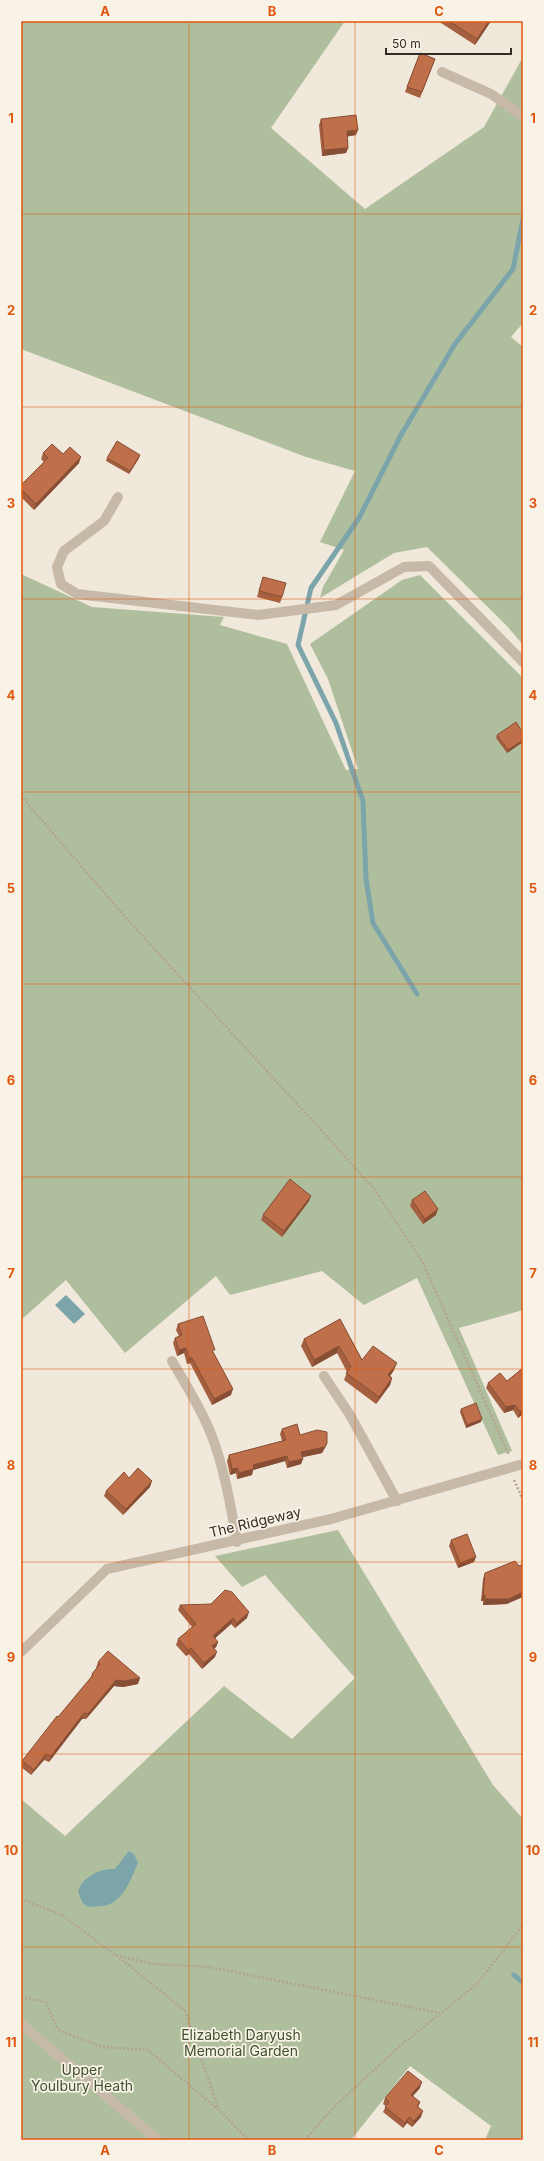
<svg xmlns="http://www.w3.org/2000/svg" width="544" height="2161" viewBox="0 0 544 2161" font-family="Inter,sans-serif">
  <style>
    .green { fill: #afbe9c }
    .water { fill: #7ba5ab }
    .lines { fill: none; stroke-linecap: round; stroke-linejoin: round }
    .stream { stroke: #7ba5ab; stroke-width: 5 }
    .path { stroke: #b3a392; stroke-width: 2.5; stroke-dasharray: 2 2; stroke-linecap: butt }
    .service { stroke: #c7b9a7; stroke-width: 10 }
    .minor { stroke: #c7b9a7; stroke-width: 10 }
    .wall { fill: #a46040 }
    .shaded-wall { fill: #864e34 }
    .building { fill: #bf704a; stroke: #864e34 }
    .grid { fill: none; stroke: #df570d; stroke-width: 1; stroke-opacity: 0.55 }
    .labels { text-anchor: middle; stroke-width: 3.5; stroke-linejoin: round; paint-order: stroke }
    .street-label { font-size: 14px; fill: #342d27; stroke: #f8f2e7 }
    .park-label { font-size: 14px; fill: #40512d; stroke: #f8f2e7 }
    .neatline { fill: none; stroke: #df570d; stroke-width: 1.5 }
    .grid-label { font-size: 13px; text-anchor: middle; font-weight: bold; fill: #df570d }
  </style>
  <rect width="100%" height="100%" fill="#f0e8db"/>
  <path class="green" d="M21,21H345L271,128L365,209L484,127L523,57V323L511,337L523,347V645L507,626L427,547L394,553L320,598L323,587L344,550L320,542L355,471L306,457L21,349Z
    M21,574L92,607L224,617L220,625L287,644L346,770L358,769L328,679L310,644L402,580L420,575L523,678V1310L459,1328L512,1451L498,1455L417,1278L364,1305L322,1271L230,1295L216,1276L125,1353L66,1280L21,1320Z
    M338,1530L493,1785L523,1819V2140H485L491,2126L410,2066L351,2140H21V1799L65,1836L224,1686L292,1739L355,1678L265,1575L242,1587L215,1556Z"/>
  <path class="water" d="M66,1295L85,1314L74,1324L55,1305Z
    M129,1851L134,1854L138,1863C132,1877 125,1897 110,1904C104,1907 94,1906 88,1907L82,1902L78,1891C83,1877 100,1868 115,1869Z"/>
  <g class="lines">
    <path class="stream" d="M417,994L373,923L366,879L363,801L336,723L298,645L311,588L359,518L401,435L455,344L513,269L523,219
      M514,1975L523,1983"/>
    <path class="path" d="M21,796L126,918L321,1130L374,1189L422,1261L509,1455
      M514,1480L523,1500
      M21,1899L62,1915L115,1955L153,1964L209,1967L440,2013
      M116,1955L185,2011L219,2110
      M21,1997L46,2002L58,2030L102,2047L148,2050L219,2110L248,2140
      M305,2140L332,2109L400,2046L476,1985L523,1925"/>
    <path class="service" d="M172,1361C186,1385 201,1408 211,1434C224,1466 231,1508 237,1542
      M324,1376L350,1415L397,1501"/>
    <path class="minor" d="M442,72L491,94L523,116
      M118,497L104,521L64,551L57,567L61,584L77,594L258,615L336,605L404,567L429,566L523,662
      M21,1652L107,1569L331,1519L523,1464
      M21,2024L158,2140"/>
  </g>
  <path class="wall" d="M438,21H491L475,45Z
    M420,53L435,59L420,98L405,92Z
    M321,119L356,135L347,136L348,148L346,153L322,156L319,125Z
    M43,453L63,454L79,463L34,510L21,497V485L44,462L41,459Z
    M107,458H139L129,474L106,461Z
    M263,577L282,597L280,603L257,597Z
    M523,733V742L507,753L496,738L497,735Z
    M412,1200L436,1215L423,1224L410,1206Z
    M309,1201L282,1237L261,1220L263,1215Z
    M340,1319L362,1360L394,1370L390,1376L392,1378L390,1385L376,1404L344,1380L347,1372L337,1353L312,1367L301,1346L304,1339Z
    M178,1324L214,1353L231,1395L212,1405L190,1363L187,1364L184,1353L177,1356L173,1343L175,1338L179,1336L176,1330Z
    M523,1368V1414L518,1418L513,1410L504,1413L486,1388L488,1383L507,1381Z
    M461,1409L481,1422L466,1428L460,1412Z
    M282,1429L300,1435L327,1443L325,1448L322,1453L303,1457L301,1464L287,1468L285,1461L253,1470L252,1475L237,1479L236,1473L230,1475L227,1461L229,1455L282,1441L280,1434Z
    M129,1478L150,1487L123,1515L104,1496L106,1491Z
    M451,1540L474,1562L458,1568L449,1546Z
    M485,1573L507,1604L483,1605V1601H481L483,1579Z
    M180,1605L247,1618L235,1628L231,1624L215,1638L218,1642L216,1647L214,1649L215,1657L202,1669L189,1654L186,1656L176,1645L178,1639L192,1627L178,1610Z
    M98,1662L138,1684L123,1687L114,1686L86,1719H82L49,1762L44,1760L31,1775L21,1767V1763L22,1761L90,1679L92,1674L96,1669V1668Z
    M420,2088L413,2096L420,2102L418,2108L421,2117L412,2127L407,2123L403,2128L383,2112L386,2106L383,2104L385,2098Z"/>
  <path class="shaded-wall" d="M489,21H491L475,45L477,39Z
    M358,130L356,135L345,137L347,131Z
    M348,148L346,153L322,156L324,150Z
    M140,455L139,458L129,474L130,471Z
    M81,457L79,463L34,510L36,504Z
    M523,740V742L507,753L508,750Z
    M311,1196L309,1201L282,1237L284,1231Z
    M438,1209L436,1215L423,1224L425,1219Z
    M339,1346L337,1353L312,1367L314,1360Z
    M186,1348L184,1353L177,1356L179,1350Z
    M189,1358H192L190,1363L187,1364Z
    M397,1363L394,1370L386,1382L388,1375Z
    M392,1378L390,1385L376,1404L379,1397Z
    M233,1389L231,1395L212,1405L214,1399Z
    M515,1405L513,1410L504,1413L506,1407Z
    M523,1410V1414L518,1418L520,1412Z
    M482,1419L481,1422L466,1428L467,1425Z
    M327,1443L322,1453L299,1458L301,1452Z
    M287,1456L285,1461L253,1470L252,1475L237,1479L239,1473L253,1465Z
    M303,1459L301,1464L287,1468L289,1462Z
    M238,1468L236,1473L230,1475L232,1469Z
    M152,1481L150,1487L123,1515L126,1509Z
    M476,1557L474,1562L458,1568L460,1563Z
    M523,1592V1597L507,1604L483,1605L485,1599Z
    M483,1595H485L483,1601H481Z
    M249,1612L247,1618L235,1628L237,1623Z
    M233,1618L231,1624L211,1642L213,1636Z
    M218,1642L216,1647L210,1652L212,1646Z
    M191,1648L189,1654L186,1656L188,1650Z
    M217,1652L215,1657L202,1669L204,1663Z
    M140,1678L138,1684L123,1687L114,1686L86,1719L88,1714L116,1680Z
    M84,1713L82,1719L49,1762L51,1756Z
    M46,1754L44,1760L31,1775L34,1770Z
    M422,2082L420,2088L409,2100L411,2095Z
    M423,2111L421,2117L412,2127L414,2121Z
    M409,2117L407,2123L403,2128L405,2123Z"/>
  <path class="building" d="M449,21H489L477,39Z
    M420,53L435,59L422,92L407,87Z
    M356,115L358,130L347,131L348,148L324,150L321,119Z
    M117,441L140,455L130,471L107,458Z
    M52,444L63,454L70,447L81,457L36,504L21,489V485L48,458L43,453Z
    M263,577L286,583L282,597L259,591Z
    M516,722L523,733V740L508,750L497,735Z
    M290,1179L311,1196L284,1231L263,1215Z
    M425,1191L438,1209L425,1219L412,1200Z
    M203,1316L215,1350H212L233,1389L214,1399L192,1358H189L186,1348L179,1350L175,1338L182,1335L178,1324Z
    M340,1319L362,1360L373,1346L397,1363L388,1375L392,1378L379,1397L346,1373L351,1367L339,1346L314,1360L304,1339Z
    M523,1368V1410L520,1412L515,1405L506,1407L488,1383L500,1373L507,1381Z
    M476,1403L482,1419L467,1425L461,1409Z
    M297,1424L300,1435L317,1430L327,1432V1443L325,1447L301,1452L303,1459L289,1462L287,1456L253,1465L254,1469L239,1473L238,1468L232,1469L229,1455L286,1440L282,1429Z
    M138,1468L152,1481L126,1509L106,1491L124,1472L129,1478Z
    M467,1534L476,1557L460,1563L451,1540Z
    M515,1561L519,1566L523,1564V1592L509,1599H485V1595H483L485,1573Z
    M225,1590L232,1592L249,1612L237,1623L233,1618L213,1636L218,1642L212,1646L217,1652L204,1663L191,1648L188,1650L178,1639L196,1624L180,1605L211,1604Z
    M108,1651L140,1678L125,1681L116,1680L88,1714L84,1713L51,1756L46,1754L34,1770L22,1761L57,1716L58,1717L93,1675L92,1674L100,1664L98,1662Z
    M408,2071L422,2082L411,2095L420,2102L417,2106L423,2111L414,2121L409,2117L405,2123L385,2107L389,2102L385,2098Z"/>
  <path class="grid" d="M189,21V2140M355,21V2140M21,214H523M21,407H523M21,599H523M21,792H523M21,984H523M21,1177H523M21,1369H523M21,1562H523M21,1754H523M21,1947H523"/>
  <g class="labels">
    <g class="street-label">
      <text transform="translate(255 1522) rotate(-13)" y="5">The Ridgeway</text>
    </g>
    <g class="park-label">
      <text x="241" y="2040">Elizabeth Daryush<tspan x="241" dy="16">Memorial Garden</tspan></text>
      <text x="82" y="2075">Upper<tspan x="82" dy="16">Youlbury Heath</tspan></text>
    </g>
  </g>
  <rect width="544" height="2161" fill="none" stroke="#f8f2e7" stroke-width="44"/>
  <path d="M386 48v6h125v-6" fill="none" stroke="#342d27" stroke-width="2"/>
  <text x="392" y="48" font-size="12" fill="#342d27" stroke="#f8f2e7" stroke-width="3" paint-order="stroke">50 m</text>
  <rect x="22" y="22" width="500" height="2117" class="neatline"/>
  <g class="grid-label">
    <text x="105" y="16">A</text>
    <text x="272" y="16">B</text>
    <text x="439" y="16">C</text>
    <text x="11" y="123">1</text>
    <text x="533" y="123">1</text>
    <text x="11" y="315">2</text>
    <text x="533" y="315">2</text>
    <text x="11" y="508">3</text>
    <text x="533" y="508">3</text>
    <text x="11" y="700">4</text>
    <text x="533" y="700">4</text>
    <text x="11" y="893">5</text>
    <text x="533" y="893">5</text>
    <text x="11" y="1085">6</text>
    <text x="533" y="1085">6</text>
    <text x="11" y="1278">7</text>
    <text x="533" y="1278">7</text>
    <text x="11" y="1470">8</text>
    <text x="533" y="1470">8</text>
    <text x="11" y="1662">9</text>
    <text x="533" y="1662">9</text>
    <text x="11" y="1855">10</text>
    <text x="533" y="1855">10</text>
    <text x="11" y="2047">11</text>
    <text x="533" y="2047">11</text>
    <text x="105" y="2155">A</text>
    <text x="272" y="2155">B</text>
    <text x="439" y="2155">C</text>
  </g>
</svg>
